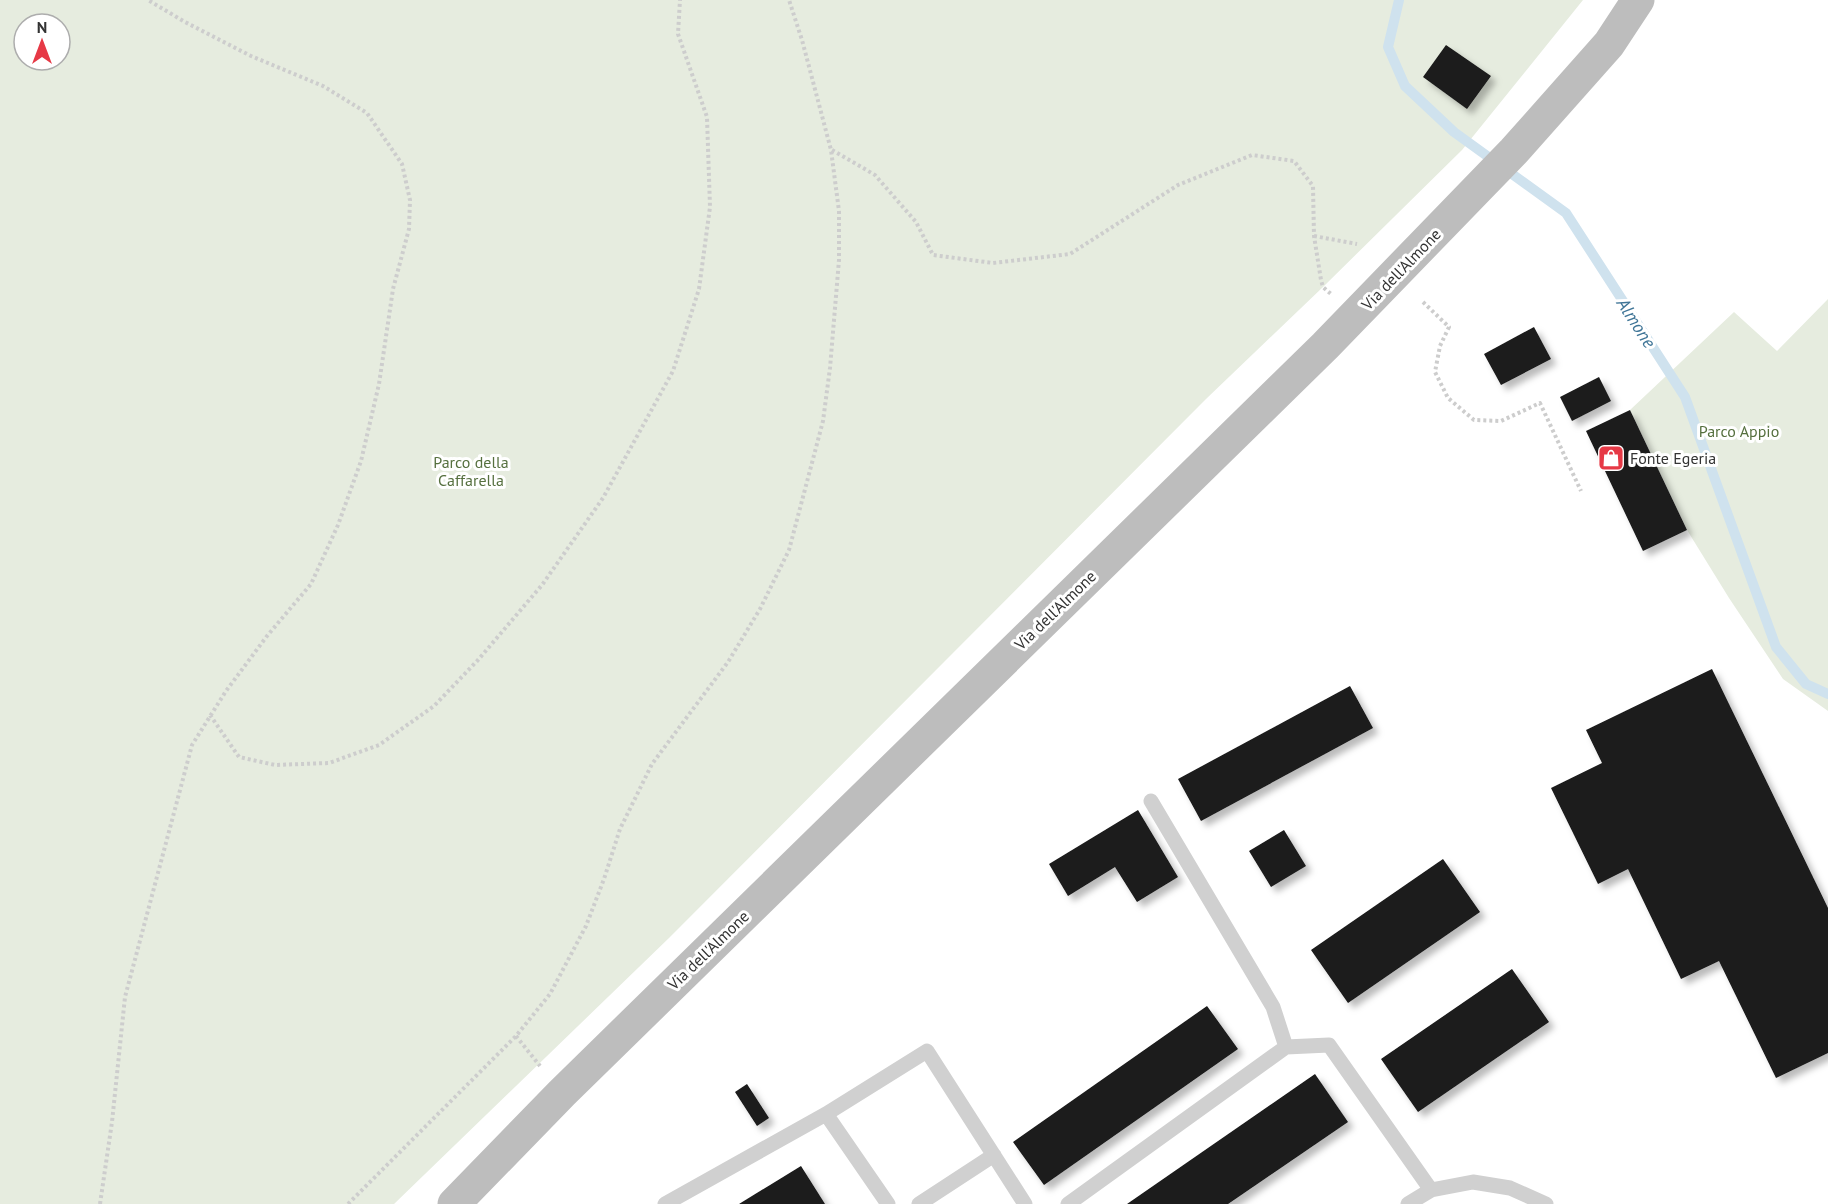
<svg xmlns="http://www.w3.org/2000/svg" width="1828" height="1204" viewBox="0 0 1828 1204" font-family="'PT Sans',sans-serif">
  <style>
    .green { fill: #e6ecdf; fill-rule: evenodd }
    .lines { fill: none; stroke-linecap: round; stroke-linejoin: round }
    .stream { stroke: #cfe2ee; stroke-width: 10 }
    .building { fill: #1a1a1a; filter: url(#shadow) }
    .path { stroke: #cdcdcd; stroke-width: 4; stroke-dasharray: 3 3; stroke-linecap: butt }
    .service { stroke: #d0d0d0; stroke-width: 15 }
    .secondary { stroke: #bdbdbd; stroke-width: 33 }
    .labels { text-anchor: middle; stroke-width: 6; stroke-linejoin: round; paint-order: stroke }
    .street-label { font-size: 16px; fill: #333; stroke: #fff }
    .park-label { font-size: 16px; fill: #56703f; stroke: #fff }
    .poi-label { font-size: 16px; fill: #333; stroke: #fff; text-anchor: start }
    .water-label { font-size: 18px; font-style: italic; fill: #3f7597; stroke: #fff }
  </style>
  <defs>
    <filter id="shadow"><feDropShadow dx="5.5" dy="5.5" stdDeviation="3" flood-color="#0004"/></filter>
  </defs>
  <rect width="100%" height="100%" fill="#fff"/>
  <path class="green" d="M0,0H1583L1462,150L1323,287L1206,399L669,938L394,1204H0ZM24,24H60V60H24Z
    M1828,299V711L1783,679L1729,598L1687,530L1630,410L1734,312L1777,351Z"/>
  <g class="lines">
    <path class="stream" d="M1399,0L1388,47L1405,86L1454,132L1566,213L1685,397L1776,647L1806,684L1828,694"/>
  </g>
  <path class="building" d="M1446,45L1491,76L1467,109L1423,77Z
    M1534,327L1551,359L1501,385L1484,354Z
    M1599,377L1611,401L1572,421L1560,397Z
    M1630,410L1687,530L1643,551L1586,431Z
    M1712,669L1828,908V1053L1776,1078L1719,961L1681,979L1628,869L1598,884L1551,788L1602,763L1586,730Z
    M1350,686L1373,728L1201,821L1178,779Z
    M1138,810L1178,877L1137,902L1115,867L1068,896L1049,864Z
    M1284,830L1306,866L1271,887L1249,851Z
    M1443,859L1480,912L1348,1003L1311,950Z
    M1512,969L1549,1022L1418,1112L1381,1059Z
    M1207,1006L1238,1049L1044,1185L1013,1142Z
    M1315,1074L1348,1122L1228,1204H1127Z
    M747,1084L769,1118L757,1126L735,1092Z
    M801,1166L825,1204H739Z"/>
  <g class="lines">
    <path class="path" d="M832,150L875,175L916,222L933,255L993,263L1070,254L1178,185L1252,155L1294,161L1313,186L1314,236L1321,280L1323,287L1331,294
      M1314,236L1357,244
      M1423,302L1449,327L1440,346L1435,372L1448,398L1474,420L1501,421L1540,403L1581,491
      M210,715L239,757L275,765L329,763L379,745L434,706L478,660L542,585L603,498L673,371L699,289L710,207L707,117L678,34L680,0
      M516,1036L540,1066
      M100,1204L112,1122L125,997L192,745L226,691L267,636L311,584L338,525L361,461L379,384L393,289L409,229L410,200L402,164L367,113L323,86L251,56L185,22L148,0
      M348,1204L516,1036L550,994L586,926L604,879L620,829L652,764L728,662L760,609L789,550L823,421L830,368L839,260V211L831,150L802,40L789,0"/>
    <path class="service" d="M1286,1047L1329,1045L1431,1190L1408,1204
      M826,1114L888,1204
      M1431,1190L1473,1182L1510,1188L1546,1204
      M665,1204L826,1114L927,1051L1025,1204
      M919,1204L994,1155
      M1068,1204L1286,1047L1273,1007L1151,801"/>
    <path class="secondary" d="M454,1204L562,1093L1325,346L1514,151L1609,44L1638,0"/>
  </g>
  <defs>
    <symbol id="shop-square" viewBox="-11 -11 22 22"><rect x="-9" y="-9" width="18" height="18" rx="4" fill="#e63946" stroke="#fff"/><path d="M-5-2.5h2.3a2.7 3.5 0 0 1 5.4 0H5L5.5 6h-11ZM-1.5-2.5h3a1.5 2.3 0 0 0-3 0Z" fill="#fff"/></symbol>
  </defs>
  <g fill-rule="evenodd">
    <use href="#shop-square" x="1596" y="443" width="30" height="30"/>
  </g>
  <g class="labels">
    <g class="street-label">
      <text transform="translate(1401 269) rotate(-46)" y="6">Via dell'Almone</text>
      <text transform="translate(1055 610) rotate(-44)" y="6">Via dell'Almone</text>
      <text transform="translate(708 950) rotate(-44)" y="6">Via dell'Almone</text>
    </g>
    <g class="park-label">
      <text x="1739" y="437">Parco Appio</text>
      <text x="471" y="468">Parco della<tspan x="471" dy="18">Caffarella</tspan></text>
    </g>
    <g class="poi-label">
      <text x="1630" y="464">Fonte Egeria</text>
    </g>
    <g class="water-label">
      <text transform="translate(1636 323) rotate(57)" y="6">Almone</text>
    </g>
  </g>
  <g transform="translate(42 42)"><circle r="28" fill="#ffffff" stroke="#adadad" stroke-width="1.5"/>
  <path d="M0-4.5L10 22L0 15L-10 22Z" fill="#e63946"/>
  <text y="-9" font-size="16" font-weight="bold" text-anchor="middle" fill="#333333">N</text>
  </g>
</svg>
